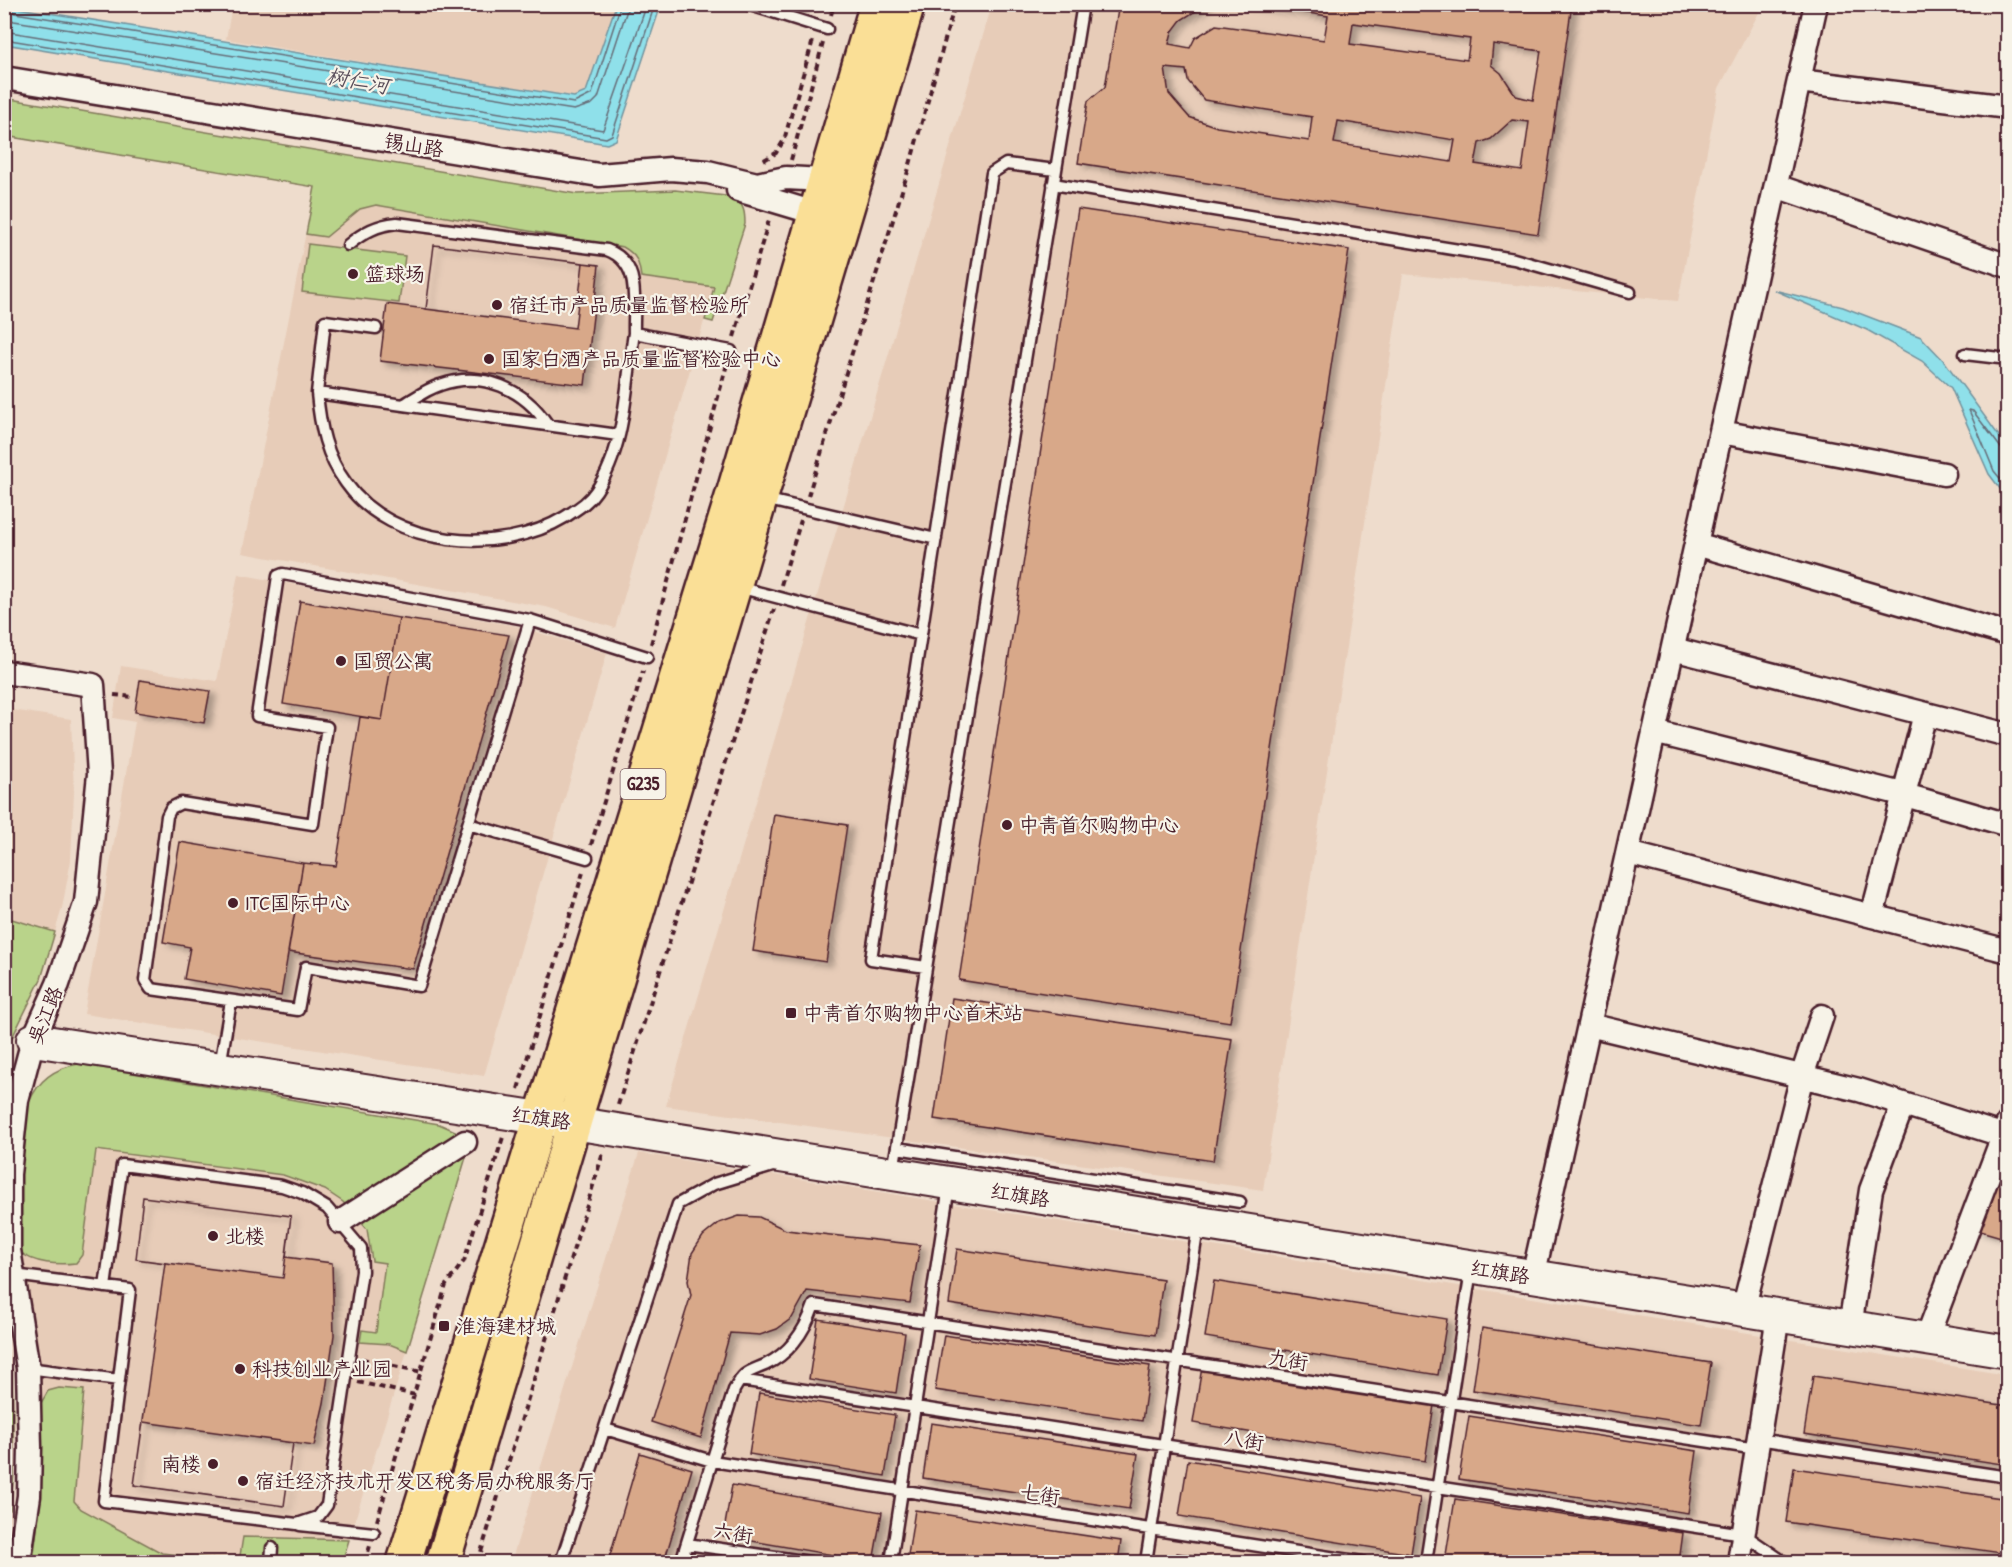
<svg xmlns="http://www.w3.org/2000/svg" width="2012" height="1567" viewBox="0 0 2012 1567" font-family="'Patrick Hand','LXGW WenKai TC',sans-serif">
  <style>
    .built { fill: #e7ccb8 }
    .green { fill: #b9d38a; stroke: #82795a; stroke-width: 1.5 }
    .water { fill: #8fe0ea; stroke: #73939e; stroke-width: 1.5 }
    .lines { fill: none; stroke-linecap: round; stroke-linejoin: round }
    .shore { stroke: #666c77; stroke-width: 1.5 }
    .building { fill: #d8a889; stroke: #4a1f2b; stroke-width: 1.5; fill-rule: evenodd; filter: url(#shadow) }
    .lane-casing { stroke: #4a1f2b; stroke-width: 15 }
    .street-casing { stroke: #4a1f2b; stroke-width: 27 }
    .secondary-casing { stroke: #4a1f2b; stroke-width: 36 }
    .highway-casing { stroke: #4a1f2b; stroke-width: 38 }
    .path { stroke: #4a1f2b; stroke-width: 4; stroke-dasharray: 6 4.5; stroke-linecap: butt }
    .lane { stroke: #f7f3e8; stroke-width: 10 }
    .street { stroke: #f7f3e8; stroke-width: 22 }
    .secondary { stroke: #f7f3e8; stroke-width: 32 }
    .highway { stroke: #fadf96; stroke-width: 33 }
    .poi-dot { fill: #4a1f2b; stroke: #f7f3e8; stroke-width: 2 }
    .labels { text-anchor: middle; stroke-width: 4.5; stroke-linejoin: round; paint-order: stroke }
    .shield { fill: #f7f3e8; stroke: #7e5f64; stroke-width: 1.5 }
    .shield-label { font-size: 18px; font-weight: bold; fill: #4a1f2b }
    .street-label { font-size: 20px; fill: #4a1f2b; stroke: #f7f3e8 }
    .poi-label { font-size: 20px; fill: #4a1f2b; stroke: #f7f3e8; text-anchor: start }
    .water-label { font-size: 21px; font-style: italic; fill: #5b4f5b; stroke: #f7f3e8 }
  </style>
  <defs>
    <filter id="shadow"><feDropShadow dx="6" dy="4" stdDeviation="3" flood-color="#0004"/></filter>
  </defs>
  <rect width="100%" height="100%" fill="#eedccc"/>
  <filter id="ink" filterUnits="userSpaceOnUse"><feTurbulence type="fractalNoise" baseFrequency=".0167" numOctaves="2"/><feDisplacementMap in="SourceGraphic" scale="12" xChannelSelector="R" yChannelSelector="G"/><feConvolveMatrix kernelMatrix="1 2 1 2 8 2 1 2 1" color-interpolation-filters="sRGB"/></filter>
  <g filter="url(#ink)">
    <path class="built" d="M232,5H616L593,78L586,92L574,97L226,39Z
      M992,5H1763L1719,88L1678,301L1403,274L1263,1190L666,1106Z
      M315,187L723,256L615,628L546,607L242,553Z
      M238,574L516,626L607,653L484,1076L84,1014L135,722L113,718L121,666L217,681Z
      M5,709L71,719L74,792L71,860L62,908L41,979L5,1052Z
      M78,1064L439,1124L456,1131L467,1154L463,1170L342,1562H33L40,1504V1405L20,1252L38,1087L61,1067Z
      M639,1153L2007,1375V1562H511Z
      M4,1329L12,1371L15,1421L14,1474L5,1562Z"/>
    <path class="green" d="M4,98L577,194L675,190L734,197C744,205 745,212 745,224L713,322L705,320L714,287L641,277C639,262 637,255 623,247L376,205L360,209L326,237L306,234L315,187L5,136Z
      M308,244L405,256L399,303L302,292Z
      M5,917L55,932L41,979L5,1052Z
      M78,1064L439,1124L460,1133L467,1154L407,1351L389,1344L360,1342L362,1330L376,1332L385,1263L372,1261L367,1229L343,1202L325,1190L283,1175L96,1150L82,1255L76,1263C58,1265 34,1264 20,1252C18,1224 19,1197 20,1169C22,1122 23,1074 78,1064Z
      M12,1371L14,1474L10,1510L4,1509V1380Z
      M59,1388L84,1390L74,1501L81,1509L162,1553L239,1562L243,1537L349,1540L342,1562H33L40,1504V1405L48,1391Z"/>
    <path class="water" d="M616,5H661L616,140L607,144L5,44V6L574,97L586,92Z
      M1774,290L1843,307L1921,337L1945,362L2007,447V498L1989,474L1951,388L1922,361L1867,330Z"/>
    <g class="lines">
      <path class="shore" d="M9,4L10,10L15,13L574,103L592,94L621,4
        M4,16L14,21L574,110L592,104L598,98L629,4
        M4,31L603,130L647,4
        M4,39L606,138L612,135L655,4
        M2008,450L2001,448L1973,411L1969,410L1994,471L2008,488"/>
    </g>
    <path class="building" d="M779,4H802L800,11Z
      M1119,4H1207L1181,20L1172,32L1169,44L1190,48L1195,38L1216,25L1324,40L1328,16L1246,4H1572L1538,234L1078,163L1088,101L1105,87ZM1353,23L1470,39L1467,60L1350,44ZM1493,44L1541,51L1533,100L1516,96L1501,73L1491,65ZM1165,68L1186,70L1188,81L1204,100L1312,117L1309,141L1217,127L1189,117L1169,94ZM1512,120L1529,122L1522,171L1475,164L1479,143L1491,139ZM1338,121L1455,140L1451,162L1334,143Z
      M1078,209L1349,250L1230,1022L959,980Z
      M434,245L599,265L585,385L380,361L387,304L426,309Z
      M434,245L583,263L575,328L426,309Z
      M300,601L399,618L382,720L283,704Z
      M399,618L509,635L413,969L288,952L303,863L336,866L360,717L382,720Z
      M140,680L210,691L204,723L135,712Z
      M774,814L847,825L826,962L753,951Z
      M180,842L303,863L281,996L184,979L190,947L163,942Z
      M952,998L1232,1039L1213,1161L934,1119Z
      M1993,1173L2008,1178V1239L1977,1230Z
      M143,1197L291,1216L286,1257L332,1263L334,1335L324,1403L314,1446L293,1443L284,1506L134,1485L165,1263L136,1259Z
      M143,1197L291,1216L283,1278L136,1259Z
      M739,1216L759,1217L786,1230L920,1245L910,1303L807,1291L792,1318L777,1329L760,1335L730,1333L701,1438L651,1422L691,1295L688,1281L692,1253L703,1236L719,1223Z
      M957,1249L1163,1280L1155,1335L949,1304Z
      M1214,1281L1447,1319L1438,1375L1205,1337Z
      M818,1319L905,1333L896,1393L809,1379Z
      M1482,1328L1711,1363L1701,1425L1473,1390Z
      M944,1335L1150,1366L1142,1421L935,1390Z
      M1202,1367L1434,1405L1425,1461L1193,1423Z
      M1813,1376L2008,1406V1465L1804,1434Z
      M759,1393L895,1415L885,1476L749,1454Z
      M1469,1416L1697,1451L1688,1513L1459,1479Z
      M143,1422L293,1443L284,1506L134,1485Z
      M931,1423L1138,1454L1129,1509L923,1478Z
      M640,1453L692,1469L664,1562H608Z
      M1188,1460L1420,1498L1411,1554L1179,1516Z
      M1794,1468L2008,1499V1554L1786,1522Z
      M732,1485L882,1512L873,1562L723,1536Z
      M1455,1499L1683,1533L1679,1562L1445,1561Z
      M915,1510L1121,1541L1118,1562H907Z
      M1177,1553L1237,1562H1175Z"/>
    <g class="lines">
      <defs>
        <path id="lane" d="M747,4L827,29
          M1053,184L1514,259L1630,292
          M348,245C364,232 377,225 397,223L607,250C642,263 633,301 634,333
          M1965,354L2008,359
          M317,393L325,321L376,328
          M403,405C415,398 427,389 440,385C483,370 524,389 548,425
          M618,435L317,393C320,426 326,456 346,483C392,548 501,556 565,517C577,509 588,503 596,491C626,447 626,383 634,333L731,351
          M764,499L936,539
          M738,587L921,635
          M530,620L419,986L306,967L298,1010L151,989L145,980L167,816L171,808L181,803L313,824L327,727L257,716L278,576L283,574L530,620L647,657
          M468,824L587,858
          M926,967L871,959L992,173L1006,164L1056,170
          M220,1066L231,1001
          M897,1148L1240,1202
          M893,1171L1083,4
          M10,1275H14L130,1290L104,1501L297,1524L318,1517L327,1505L362,1271L361,1248L327,1208L302,1193L282,1186L122,1165L105,1287
          M28,1368L119,1380
          M740,1380L1743,1534L1784,1562
          M605,1429L712,1461L1362,1562
          M1758,1439L2008,1477
          M300,1525L374,1533
          M687,1544L810,1562
          M271,1562L272,1548
          M561,1562L678,1204L714,1184L776,1165
          M681,1562L734,1390C745,1371 746,1373 765,1365C791,1353 805,1331 814,1305L1757,1449
          M891,1562L949,1186
          M1146,1562L1198,1227
          M1426,1562L1471,1270"/>
        <path id="street" d="M4,78L599,175L671,169L708,172L757,184L786,178L824,180
          M1799,81L2008,107
          M1776,186L2008,266
          M738,190L815,213
          M1721,432L1944,474
          M1696,544L2008,634
          M1673,649L2008,735
          M4,672L93,685L99,774L86,902L58,984L33,1040L17,1100L9,1174V1250L28,1368L30,1447L29,1496L19,1562
          M1654,732L1902,794L2008,825
          M1628,853L2008,951
          M1872,916L1925,714
          M1589,1025L1859,1090L2008,1137
          M340,1222L465,1142
          M1533,1277L1816,4
          M1743,1310L1802,1076L1822,1016
          M1850,1327L1871,1190L1903,1104
          M1926,1340L2008,1123
          M1739,1562L1778,1316"/>
        <path id="secondary" d="M33,1040L573,1123L2008,1352"/>
        <path id="highway" d="M404,1562L734,491L877,4
          M443,1562L908,4"/>
      </defs>
      <use href="#lane" class="lane-casing"/>
      <use href="#street" class="street-casing"/>
      <use href="#secondary" class="secondary-casing"/>
      <use href="#highway" class="highway-casing"/>
      <path class="path" d="M831,15L834,4
        M764,160L776,153L784,140L813,40
        M791,160L823,43
        M734,337L769,220
        M808,496L909,168L955,4
        M781,585L801,520
        M651,644L727,364
        M114,695L134,697
        M591,845L643,671
        M518,1089L584,869
        M618,1105L774,609
        M362,1359L422,1372
        M358,1382L415,1395
        M377,1521L446,1285L464,1261L503,1137
        M365,1562L370,1546
        M478,1562L603,1153"/>
      <use href="#lane" class="lane"/>
      <use href="#street" class="street"/>
      <use href="#secondary" class="secondary"/>
      <use href="#highway" class="highway"/>
    </g>
  </g>
  <g class="poi-dot">
    <circle cx="353" cy="274" r="6"/>
    <circle cx="497" cy="305" r="6"/>
    <circle cx="489" cy="359" r="6"/>
    <circle cx="341" cy="661" r="6"/>
    <circle cx="1007" cy="825" r="6"/>
    <circle cx="233" cy="903" r="6"/>
    <rect x="785" y="1007" width="12" height="12" rx="3"/>
    <circle cx="213" cy="1236" r="6"/>
    <rect x="438" y="1320" width="12" height="12" rx="3"/>
    <circle cx="240" cy="1369" r="6"/>
    <circle cx="213" cy="1464" r="6"/>
    <circle cx="243" cy="1481" r="6"/>
  </g>
  <g class="labels">
    <rect class="shield" x="620.5" y="769" width="45" height="30" rx="4.5"/>
    <g class="shield-label">
      <text x="643" y="790">G235</text>
    </g>
    <g class="street-label">
      <text transform="translate(414 145) rotate(9)" y="7">锡山路</text>
      <text transform="translate(45 1015) rotate(-68)" y="7">吴江路</text>
      <text transform="translate(541 1118) rotate(8)" y="7">红旗路</text>
      <text transform="translate(1020 1195) rotate(9)" y="7">红旗路</text>
      <text transform="translate(1500 1272) rotate(9)" y="7">红旗路</text>
      <text transform="translate(1288 1360) rotate(9)" y="7">九街</text>
      <text transform="translate(1244 1440) rotate(9)" y="7">八街</text>
      <text transform="translate(1040 1494) rotate(9)" y="7">七街</text>
      <text transform="translate(733 1533) rotate(9)" y="7">六街</text>
    </g>
    <g class="poi-label">
      <text x="365" y="281">篮球场</text>
      <text x="509" y="312">宿迁市产品质量监督检验所</text>
      <text x="501" y="366">国家白酒产品质量监督检验中心</text>
      <text x="353" y="668">国贸公寓</text>
      <text x="1019" y="832">中青首尔购物中心</text>
      <text x="245" y="910">ITC国际中心</text>
      <text x="803" y="1020">中青首尔购物中心首末站</text>
      <text x="225" y="1243">北楼</text>
      <text x="456" y="1333">淮海建材城</text>
      <text x="252" y="1376">科技创业产业园</text>
      <text x="201" y="1471" text-anchor="end">南楼</text>
      <text x="255" y="1488">宿迁经济技术开发区税务局办税服务厅</text>
    </g>
    <g class="water-label">
      <text transform="translate(358 81) rotate(10)" y="7">树仁河</text>
    </g>
  </g>
  <rect width="2012" height="1567" fill="none" stroke="#f7f3e8" stroke-width="24"/>
  <rect x="12" y="12" width="1988" height="1543" fill="none" stroke="#4a1f2b" stroke-width="2" filter="url(#ink)"/>
</svg>
